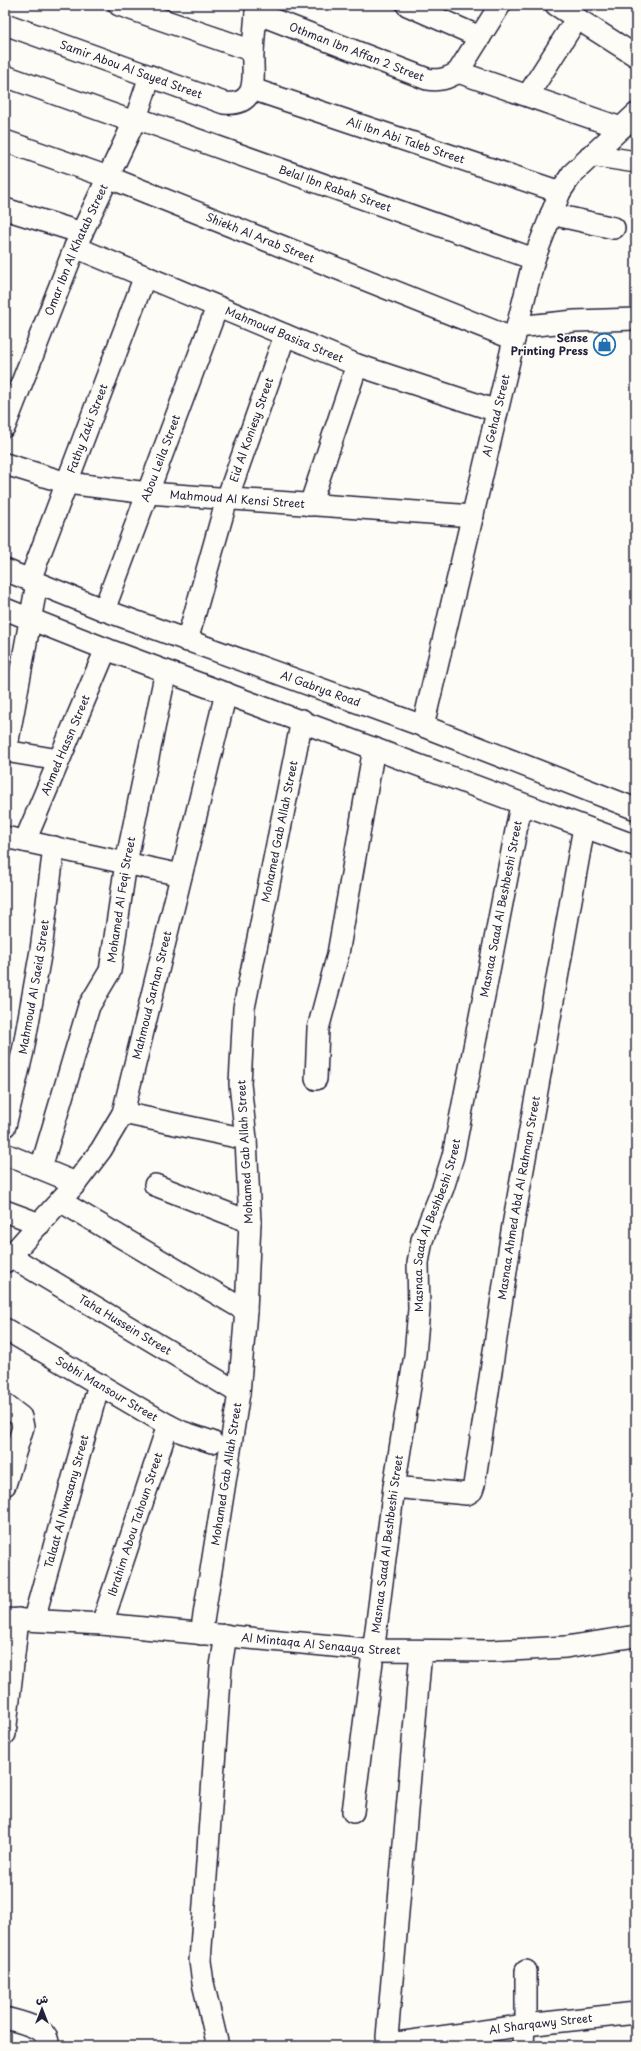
<svg xmlns="http://www.w3.org/2000/svg" width="641" height="2051" viewBox="0 0 641 2051" font-family="'Playpen Sans','Playpen Sans Arabic',sans-serif">
  <style>
    .lines { fill: none; stroke-linecap: round; stroke-linejoin: round }
    .minor-casing { stroke: #22223b; stroke-width: 24 }
    .minor { stroke: #fdfcf7; stroke-width: 21 }
    .labels { text-anchor: middle; stroke-width: 3.5; stroke-linejoin: round; paint-order: stroke }
    .street-label { font-size: 11px; fill: #22223b; stroke: #fdfcf7 }
    .poi-label { font-size: 11px; font-weight: bold; fill: #22223b; stroke: #fdfcf7; text-anchor: end }
  </style>
  <rect width="100%" height="100%" fill="#fdfcf7"/>
  <filter id="ink" filterUnits="userSpaceOnUse"><feTurbulence type="fractalNoise" baseFrequency=".025" numOctaves="2"/><feDisplacementMap in="SourceGraphic" scale="8" xChannelSelector="R" yChannelSelector="G"/><feConvolveMatrix kernelMatrix="1 2 1 2 8 2 1 2 1" color-interpolation-filters="sRGB"/></filter>
  <g filter="url(#ink)">
    <g class="lines">
      <defs>
        <g id="minor">
          <path d="M119,5L253,51"/>
          <path d="M407,5L480,37"/>
          <path d="M556,5L636,56"/>
          <path id="s1" d="M256,13L427,79C439,81 447,79 458,72L500,5"/>
          <path id="s2" d="M5,24L224,103C234,104 243,103 249,94C256,84 252,64 253,52C254,36 255,20 257,5"/>
          <path d="M458,72L621,128"/>
          <path d="M5,76L134,122"/>
          <path id="s3" d="M252,89L560,192"/>
          <path d="M528,95L577,18"/>
          <path id="s4" d="M136,118L534,259"/>
          <path id="s5" d="M5,141L108,177L514,339"/>
          <path d="M591,155L636,162"/>
          <path d="M5,209L82,233"/>
          <path d="M551,214L614,228"/>
          <path id="s6" d="M75,247L357,365L497,411"/>
          <path d="M517,327L575,321L636,319"/>
          <path id="s7" d="M5,426L75,247L136,118L150,76"/>
          <path id="s8" d="M5,464L67,483L148,493L473,516"/>
          <path d="M310,505L357,365"/>
          <path id="s9" d="M5,570L104,610L423,726L636,809"/>
          <path id="s10" d="M30,580L145,276"/>
          <path d="M5,609L106,649L636,846"/>
          <path id="s11" d="M104,610L217,307"/>
          <path id="s12" d="M187,641L227,499L285,335"/>
          <path id="s13" d="M423,726L517,327L534,259L560,192L572,174L636,114"/>
          <path d="M5,751L59,760"/>
          <path d="M6,751L37,583"/>
          <path d="M5,837L181,875"/>
          <path id="s14" d="M25,841L106,649"/>
          <path d="M316,1079L318,1029L338,954L374,748"/>
          <path d="M123,1113L246,1139"/>
          <path id="s15" d="M5,1126L23,1051L41,950L54,847"/>
          <path d="M5,1154L76,1183"/>
          <path id="s16" d="M41,1168L89,1006L110,971L126,863L166,671"/>
          <path d="M155,1185L250,1222"/>
          <path d="M60,1201L246,1311"/>
          <path d="M5,1211L40,1224"/>
          <path id="s17" d="M10,1256L239,1393"/>
          <path id="s18" d="M5,1262L76,1183L101,1150L123,1113L226,693"/>
          <path id="s19" d="M5,1329L168,1425L182,1432L212,1442"/>
          <path d="M5,1405L21,1417L23,1427L5,1485"/>
          <path id="s20" d="M394,1487L467,1494L472,1491L474,1485L512,1231L584,827"/>
          <path id="s21" d="M5,1619L102,1624L375,1650L492,1651L566,1647L636,1636"/>
          <path id="s22" d="M34,1619L99,1384"/>
          <path id="s23" d="M102,1624L168,1425"/>
          <path id="s24" d="M201,1634L239,1393L246,1311L250,1222L246,1139L240,1084L244,1008L302,720"/>
          <path id="s25" d="M421,1651L387,2037L397,2043L526,2025L636,2013"/>
          <path d="M5,1734L18,1619"/>
          <path id="s26" d="M353,1812L394,1487L415,1355L419,1309L418,1263L422,1240L443,1188L453,1156L521,805"/>
          <path d="M526,1971V2025"/>
          <path d="M5,2018C19,2022 50,2027 48,2046"/>
          <path d="M218,2046L203,1983L200,1961L221,1666L226,1635"/>
          <path d="M523,2046L524,2025"/>
        </g>
      </defs>
      <use href="#minor" class="minor-casing"/>
      <use href="#minor" class="minor"/>
    </g>
  </g>
  <defs>
    <symbol id="shop-ring" viewBox="-11 -11 22 22"><circle r="9.5" fill="#fdfcf7" stroke="#1f6fb2" stroke-width="1.5"/><path d="M-5-2.5h2.3a2.7 3.5 0 0 1 5.4 0H5L5.5 6h-11ZM-1.5-2.5h3a1.5 2.3 0 0 0-3 0Z" fill="#1f6fb2"/></symbol>
  </defs>
  <g fill-rule="evenodd">
    <use href="#shop-ring" x="592" y="332" width="25" height="25"/>
  </g>
  <g class="labels">
    <g class="street-label">
      <text dy="4" stroke="none"><textPath href="#s1" startOffset="108">Othman Ibn Affan 2 Street</textPath></text>
      <text dy="4" stroke="none"><textPath href="#s2" startOffset="134">Samir Abou Al Sayed Street</textPath></text>
      <text dy="4" stroke="none"><textPath href="#s3" startOffset="162">Ali Ibn Abi Taleb Street</textPath></text>
      <text dy="4" stroke="none"><textPath href="#s4" startOffset="211">Belal Ibn Rabah Street</textPath></text>
      <text dy="4" stroke="none"><textPath href="#s5" startOffset="273">Shiekh Al Arab Street</textPath></text>
      <text dy="4" stroke="none"><textPath href="#s7" startOffset="190">Omar Ibn Al Khatab Street</textPath></text>
      <text dy="4" stroke="none"><textPath href="#s6" startOffset="227">Mahmoud Basisa Street</textPath></text>
      <text dy="4" stroke="none"><textPath href="#s13" startOffset="319">Al Gehad Street</textPath></text>
      <text dy="4" stroke="none"><textPath href="#s10" startOffset="162">Fathy Zaki Street</textPath></text>
      <text dy="4" stroke="none"><textPath href="#s12" startOffset="221">Eid Al Koniesy Street</textPath></text>
      <text dy="4" stroke="none"><textPath href="#s11" startOffset="162">Abou Leila Street</textPath></text>
      <text dy="4" stroke="none"><textPath href="#s8" startOffset="236">Mahmoud Al Kensi Street</textPath></text>
      <text dy="4" stroke="none"><textPath href="#s9" startOffset="337">Al Gabrya Road</textPath></text>
      <text dy="4" stroke="none"><textPath href="#s14" startOffset="104">Ahmed Hassn Street</textPath></text>
      <text dy="4" stroke="none"><textPath href="#s24" startOffset="810">Mohamed Gab Allah Street</textPath></text>
      <text dy="4" stroke="none"><textPath href="#s16" startOffset="282">Mohamed Al Feqi Street</textPath></text>
      <text dy="4" stroke="none"><textPath href="#s26" startOffset="918">Masnaa Saad Al Beshbeshi Street</textPath></text>
      <text dy="4" stroke="none"><textPath href="#s15" startOffset="142">Mahmoud Al Saeid Street</textPath></text>
      <text dy="4" stroke="none"><textPath href="#s18" startOffset="312">Mahmoud Sarhan Street</textPath></text>
      <text transform="translate(245 1152) rotate(-93)" y="4">Mohamed Gab Allah Street</text>
      <text dy="4" stroke="none"><textPath href="#s20" startOffset="376">Masnaa Ahmed Abd Al Rahman Street</textPath></text>
      <text dy="4" stroke="none"><textPath href="#s26" startOffset="594">Masnaa Saad Al Beshbeshi Street</textPath></text>
      <text dy="4" stroke="none"><textPath href="#s17" startOffset="134">Taha Hussein Street</textPath></text>
      <text dy="4" stroke="none"><textPath href="#s19" startOffset="118">Sobhi Mansour Street</textPath></text>
      <text dy="4" stroke="none"><textPath href="#s24" startOffset="162">Mohamed Gab Allah Street</textPath></text>
      <text dy="4" stroke="none"><textPath href="#s22" startOffset="122">Talaat Al Nwasany Street</textPath></text>
      <text dy="4" stroke="none"><textPath href="#s23" startOffset="105">Ibrahim Abou Tahoun Street</textPath></text>
      <text dy="4" stroke="none"><textPath href="#s26" startOffset="270">Masnaa Saad Al Beshbeshi Street</textPath></text>
      <text dy="4" stroke="none"><textPath href="#s21" startOffset="317">Al Mintaqa Al Senaaya Street</textPath></text>
      <text dy="4" stroke="none"><textPath href="#s25" startOffset="544">Al Sharqawy Street</textPath></text>
    </g>
    <g class="poi-label">
      <text x="588" y="342">Sense<tspan x="588" dy="13">Printing Press</tspan></text>
    </g>
  </g>
  <rect width="641" height="2051" fill="none" stroke="#fdfcf7" stroke-width="20"/>
  <rect x="10" y="10" width="621" height="2031" fill="none" stroke="#22223b" stroke-width="1.5" filter="url(#ink)"/>
  <g transform="translate(42 2009)" stroke="#fdfcf7" stroke-width="3" paint-order="stroke">
  <path d="M0-3L7 15L0 10L-7 15Z" fill="#22223b"/>
  <text y="-6" font-size="11" font-weight="bold" text-anchor="middle" fill="#22223b">ش</text>
  </g>
</svg>
